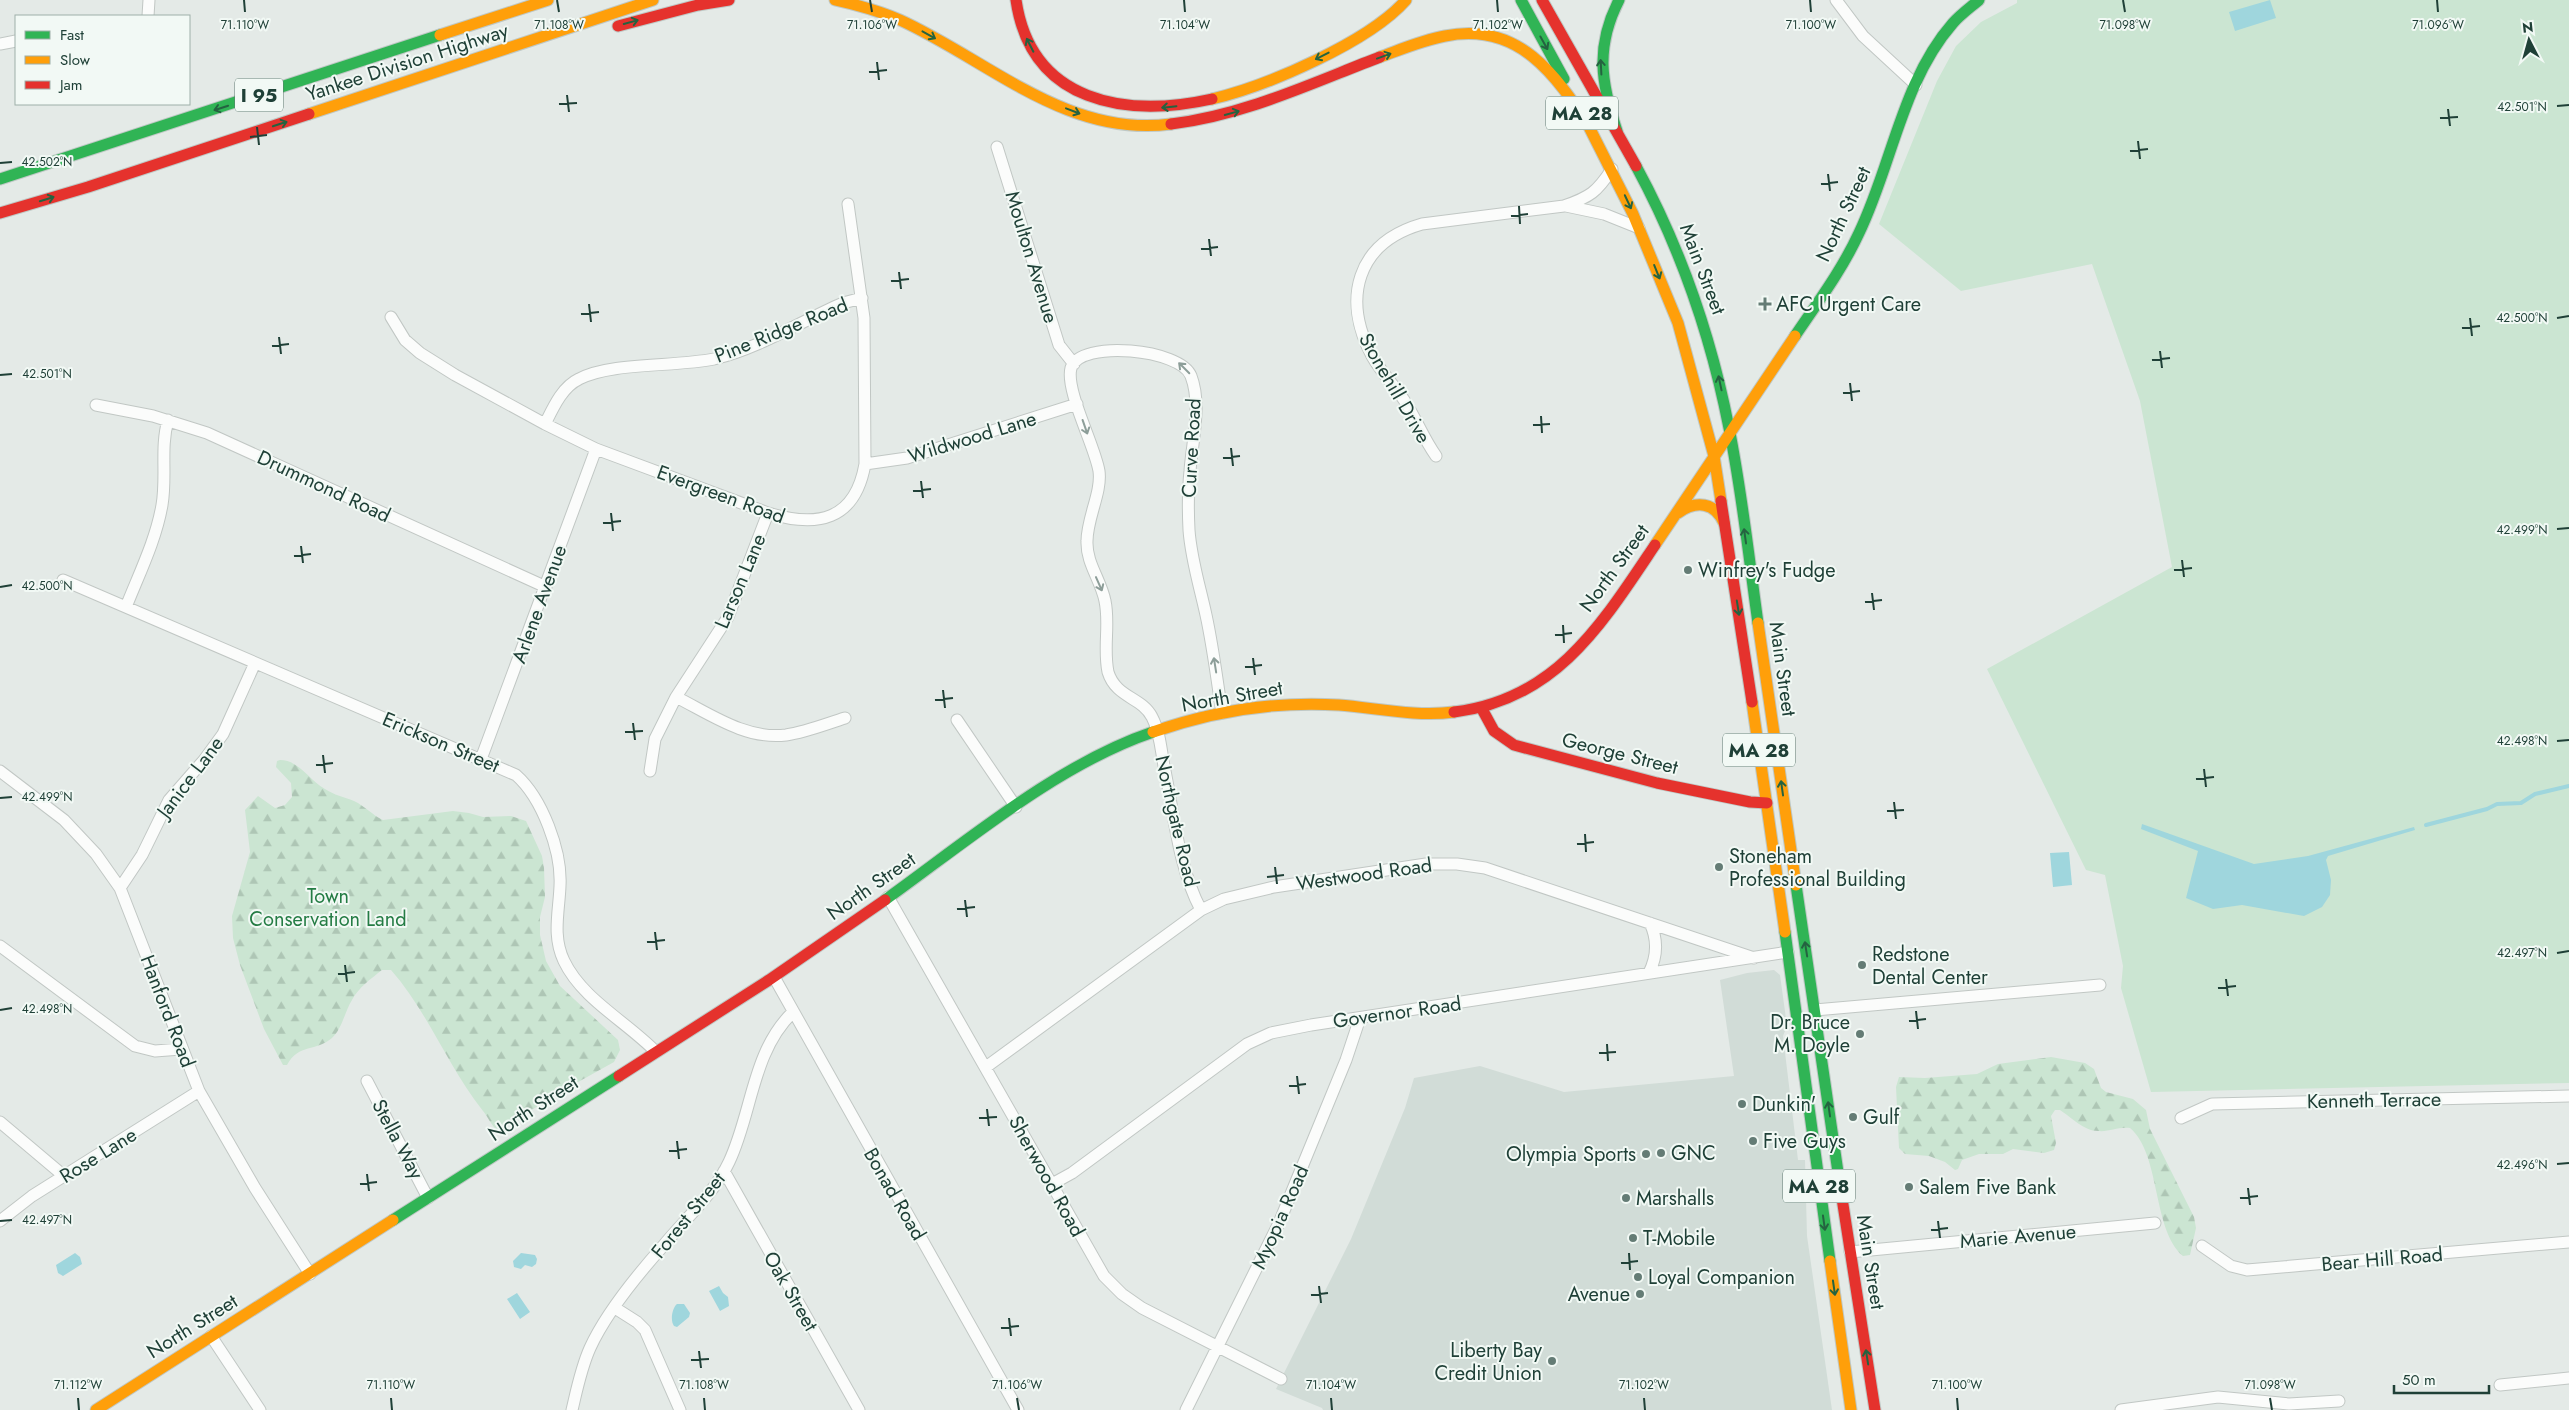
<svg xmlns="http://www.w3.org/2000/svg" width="2569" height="1410" viewBox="0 0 2569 1410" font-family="Jost,sans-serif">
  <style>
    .built { fill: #d1dcd7 }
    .green { fill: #cbe5d2 }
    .forest { fill: url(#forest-firs) }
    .water { fill: #9fd6dd }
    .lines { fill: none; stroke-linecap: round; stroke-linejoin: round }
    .stream { stroke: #9fd6dd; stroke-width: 4 }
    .street-casing { stroke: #c1c7c4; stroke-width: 13 }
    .fast-casing { stroke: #bfc8c5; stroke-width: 13 }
    .slow-casing { stroke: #bfc8c5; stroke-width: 13 }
    .jam-casing { stroke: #bfc8c5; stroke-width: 13 }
    .street { stroke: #fbfcfb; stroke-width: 11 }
    .fast { stroke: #30b455; stroke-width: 11 }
    .slow { stroke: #ff9f0a; stroke-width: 11 }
    .jam { stroke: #e5322d; stroke-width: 11 }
    .oneway { stroke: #246340 }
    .oneway2 { stroke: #8d9e99 }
    .ticks { fill: none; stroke: #1f4037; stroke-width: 2 }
    .poi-dot { fill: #647c75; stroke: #f2f9f5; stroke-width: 2 }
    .labels { text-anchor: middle; stroke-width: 4; stroke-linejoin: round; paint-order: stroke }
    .shield { fill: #f2f9f5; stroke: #5e7870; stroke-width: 1 }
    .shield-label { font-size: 19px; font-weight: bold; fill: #1f4037 }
    .street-label { font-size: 20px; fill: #1f4037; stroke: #f2f9f5 }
    .poi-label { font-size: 20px; fill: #1f4037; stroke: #f2f9f5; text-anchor: start }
    .park-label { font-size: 20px; fill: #247c44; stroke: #f2f9f5 }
    .ticks-label { font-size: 12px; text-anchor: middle; fill: #1f4037; stroke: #f2f9f5; stroke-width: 4; stroke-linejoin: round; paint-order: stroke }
  </style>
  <defs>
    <pattern id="forest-firs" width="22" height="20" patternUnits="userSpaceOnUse" patternTransform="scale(1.25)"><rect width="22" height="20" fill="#cbe5d2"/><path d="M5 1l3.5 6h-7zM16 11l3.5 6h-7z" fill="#aec6b5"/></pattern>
  </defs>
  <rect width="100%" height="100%" fill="#e4eae7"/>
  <path class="built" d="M1774,970L1780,975L1787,1026L1783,1036L1798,1160H1805L1807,1236L1832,1410H1323L1322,1408L1276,1389L1351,1239L1405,1108L1414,1078L1480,1066L1564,1092L1734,1076L1720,980L1747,973Z"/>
  <path class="green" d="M2017,0H2569V1083L2151,1092L2121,988L2123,966L2105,875L2086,870L1987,669L2172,567L2140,401L2092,264L1961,291L1879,224L1937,81L1956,46L1981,22L2017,3Z"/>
  <path class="forest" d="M280,760C299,760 309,780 325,789C334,795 344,797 354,801C365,806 372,815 383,820L453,811L469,813L483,817L511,816L526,821L542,856L544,868L545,897L540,917V935L546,961L560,986L618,1040L620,1050L614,1062L562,1091L501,1129L497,1130C491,1125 488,1117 483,1111C448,1067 428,1012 391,970H382C372,978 358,988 352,1000C345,1011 342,1029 332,1038C316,1052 299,1043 287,1065H283L264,1029L240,965L233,938L232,916L250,852L245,810L258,796L275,808L285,805L292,797L291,783L276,767L277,761Z
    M2051,1057L2085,1063L2094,1069L2101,1088L2106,1092L2133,1099L2146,1110L2150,1129L2194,1217L2196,1228L2190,1255L2183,1256C2152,1230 2161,1154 2130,1128C2116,1127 2110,1132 2098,1131C2084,1131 2071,1117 2060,1110H2055L2051,1116L2056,1143L2054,1150L2044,1153L2013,1149L2003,1154H1979L1962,1160L1958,1169L1955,1170L1945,1162L1929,1156L1905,1154L1899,1148L1896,1087L1899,1077L1925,1078L1977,1074L1998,1064Z"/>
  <path class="water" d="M2270,0L2276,18L2235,31L2229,12Z
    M2142,824L2254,864L2308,856L2414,827L2415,830L2328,856L2326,860L2331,880L2330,895L2322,907L2304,916L2242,905L2213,909L2186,898L2198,851L2141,829Z
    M2069,852L2072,885L2053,887L2050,853Z
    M75,1253L80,1257L82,1264L63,1276L58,1273L56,1265Z
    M521,1253L535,1255L537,1259L536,1264L532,1267L525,1265L521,1269L514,1267L513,1261Z
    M719,1286L723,1293L728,1297L729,1306L720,1311L709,1291Z
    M517,1293L530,1312L520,1319L507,1299Z
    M677,1304H684L690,1313L689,1317L677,1327L674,1326C670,1321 672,1308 677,1304Z"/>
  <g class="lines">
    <path class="stream" d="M2426,825L2487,809L2497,804L2521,803L2535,794L2569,786"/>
    <defs>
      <path id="street" d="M1836,0L1863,36L1916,85
        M148,16L149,0
        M0,44L16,41
        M997,147L1059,345L1074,364
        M1566,206L1604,214L1639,228
        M391,317L405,340L420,353L455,375L545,424L596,449L768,513C817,528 855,521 865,464L864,318L848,204
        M96,405L153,416L207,433L546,587
        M545,424C553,408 562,387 579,379C611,362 675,367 714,359C759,348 800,322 843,303L862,298
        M1436,456C1423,438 1416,418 1404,400C1394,385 1381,372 1372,356C1342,299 1356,243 1422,224L1564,206C1590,197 1597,192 1612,169
        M865,464L907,458L1077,404
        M768,513L728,617L676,697C710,714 746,740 786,735C806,732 826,724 845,718
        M63,580L516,775C542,798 562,851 560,886C559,912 552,936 564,961C582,999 627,1022 656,1052
        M126,607C139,574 156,540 162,505C167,476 160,448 168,420
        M957,720L1016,807
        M481,759L596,449
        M0,771L64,820L96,854L120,888L199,1091L255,1188L310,1274
        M650,771L655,739L676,697
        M120,888L142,855L169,800L204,760L223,734L255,663
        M888,897L1104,1276L1122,1294L1142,1308L1281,1379
        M1201,910C1178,867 1174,813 1164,766C1161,750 1160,732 1152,717C1142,697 1116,698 1108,672C1103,648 1110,624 1105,601C1101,580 1086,563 1087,541C1087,518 1102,492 1099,471C1095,446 1065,390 1071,368C1080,339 1181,349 1191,376C1202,405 1192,442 1190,471C1188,490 1188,510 1189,530C1191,559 1200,587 1206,615C1213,647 1217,680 1222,713
        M0,946L135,1046L155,1051L181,1049
        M1649,973C1657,957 1658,940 1650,923
        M774,977L1018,1410
        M1815,1010L2100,985
        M986,1067L1201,910L1224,899L1274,887L1426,864H1457L1485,868L1754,958
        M367,1081L428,1198
        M2181,1118L2212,1104L2569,1096
        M0,1122L64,1176
        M724,1171L859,1410
        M1052,1184L1072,1173L1247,1044L1271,1033L1311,1025L1788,952
        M0,1221L32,1196L199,1091
        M2202,1246L2231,1266L2247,1270L2569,1242
        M1850,1252L2155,1223
        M615,1308L637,1322L645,1330L680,1410
        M211,1336L260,1410
        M2500,1385L2569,1378
        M572,1410C577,1389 581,1368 590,1348C605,1315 639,1273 663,1246C685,1219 714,1194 729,1162C752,1114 752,1052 792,1013
        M1186,1410L1279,1223L1346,1060L1360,1018
        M2121,1410L2218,1397L2289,1404L2339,1401"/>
      <path id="fast" d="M1521,0L1564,79
        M1617,131C1601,83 1595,47 1619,0
        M1636,166C1681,249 1711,336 1729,428C1742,492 1749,559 1758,623
        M0,179L440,35
        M1795,336C1818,302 1842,270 1859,233C1892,165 1902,81 1953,23C1961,14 1971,7 1979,0
        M1796,885L1839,1179
        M885,900C966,842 1058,764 1153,732
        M1785,932L1830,1261
        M393,1220L619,1076"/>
      <path id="slow" d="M835,0C858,5 879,11 900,20C988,60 1067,138 1171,124
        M440,35L548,0
        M1380,57C1402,49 1423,40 1445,36C1519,21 1556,75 1591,129
        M1212,99C1267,86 1369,42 1406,0
        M309,114L653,0
        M1584,117L1633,214L1678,323L1714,456L1721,501
        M1678,513C1696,500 1715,502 1724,523
        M1655,545L1795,336
        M1758,623L1796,885
        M1752,702L1785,932
        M1153,732C1213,711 1275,701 1339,705C1376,708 1416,717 1454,712
        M1830,1261L1851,1410
        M96,1410L393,1220"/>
      <path id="jam" d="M1016,0C1031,103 1126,118 1212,99
        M1542,0L1636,166
        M618,26L698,5L729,0
        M1171,124C1245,115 1312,83 1380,57
        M0,213L88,187L309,114
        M1721,501L1752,702
        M1482,709L1494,731L1514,745L1657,783L1750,802L1767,803
        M1454,712C1556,700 1602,624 1655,545
        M619,1076L769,980L885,900
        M1839,1179L1875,1410"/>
    </defs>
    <use href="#street" class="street-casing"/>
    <use href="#fast" class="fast-casing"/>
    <use href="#slow" class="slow-casing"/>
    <use href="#jam" class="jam-casing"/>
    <use href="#street" class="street"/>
    <use href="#fast" class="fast"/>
    <use href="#slow" class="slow"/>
    <use href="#jam" class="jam"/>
  </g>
  <defs><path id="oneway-shaft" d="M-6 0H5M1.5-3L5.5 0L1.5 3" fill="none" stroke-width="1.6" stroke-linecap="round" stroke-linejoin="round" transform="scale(1.25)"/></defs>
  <g class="oneway">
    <use href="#oneway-shaft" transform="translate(631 22) rotate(-15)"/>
    <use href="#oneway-shaft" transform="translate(929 35) rotate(29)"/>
    <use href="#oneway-shaft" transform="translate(1544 43) rotate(61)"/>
    <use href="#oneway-shaft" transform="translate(1030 45) rotate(-117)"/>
    <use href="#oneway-shaft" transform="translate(1322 56) rotate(153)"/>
    <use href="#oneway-shaft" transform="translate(1384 56) rotate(-20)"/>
    <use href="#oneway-shaft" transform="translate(1601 67) rotate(-93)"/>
    <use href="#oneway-shaft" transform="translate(1169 107) rotate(174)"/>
    <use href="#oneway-shaft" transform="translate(221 108) rotate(162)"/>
    <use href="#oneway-shaft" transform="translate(1073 111) rotate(21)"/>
    <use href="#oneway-shaft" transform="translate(1232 113) rotate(-15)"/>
    <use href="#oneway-shaft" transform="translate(280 124) rotate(-18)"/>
    <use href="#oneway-shaft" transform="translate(47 199) rotate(-17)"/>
    <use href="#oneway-shaft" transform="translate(1628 202) rotate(65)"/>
    <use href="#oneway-shaft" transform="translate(1657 272) rotate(68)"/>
    <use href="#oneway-shaft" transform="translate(1720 383) rotate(-102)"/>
    <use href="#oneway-shaft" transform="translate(1745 536) rotate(-98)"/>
    <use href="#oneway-shaft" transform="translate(1738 608) rotate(81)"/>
    <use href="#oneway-shaft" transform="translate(1782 788) rotate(-98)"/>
    <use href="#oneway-shaft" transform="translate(1806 949) rotate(-99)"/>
    <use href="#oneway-shaft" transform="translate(1829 1109) rotate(-98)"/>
    <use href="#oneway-shaft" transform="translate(1824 1223) rotate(82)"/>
    <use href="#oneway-shaft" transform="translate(1834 1288) rotate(82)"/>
    <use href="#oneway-shaft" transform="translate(1867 1357) rotate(-99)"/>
  </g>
  <g class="oneway2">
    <use href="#oneway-shaft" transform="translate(1184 368) rotate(-135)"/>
    <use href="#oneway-shaft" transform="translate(1085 427) rotate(71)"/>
    <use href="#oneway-shaft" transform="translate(1099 584) rotate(66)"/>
    <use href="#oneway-shaft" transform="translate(1215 665) rotate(-99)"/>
  </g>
  <path class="ticks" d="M244,0L245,12M557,0L559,12M870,0L872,12M1184,0L1185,12M1497,0L1498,12M1810,0L1811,12M2123,0L2125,12M2437,0L2438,12M877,62L879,80M869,72L887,70M567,95L569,112M559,104L577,103M2557,106L2569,105M2448,109L2450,126M2440,118L2458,117M257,127L259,145M250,137L267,135M2138,141L2140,159M2130,151L2148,149M0,163L12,162M1828,174L1830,191M1821,184L1838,182M1519,206L1520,224M1511,216L1528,214M1209,239L1211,256M1201,249L1218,247M899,272L901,289M891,281L909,279M589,304L591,322M581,314L599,312M2470,318L2472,336M2557,318L2569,316M2462,328L2480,326M279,337L281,354M272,346L289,344M2160,351L2162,368M2152,360L2170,358M0,375L12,374M1850,383L1852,401M1843,393L1860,391M1541,416L1542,433M1533,425L1550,424M1231,448L1233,466M1223,458L1240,456M921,481L923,498M913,491L931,489M611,513L613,531M603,523L621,521M2557,529L2569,528M301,546L303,563M294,556L311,554M2182,560L2184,577M2174,570L2192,568M0,587L12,585M1872,593L1874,610M1865,602L1882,600M1563,625L1564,643M1555,635L1572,633M1253,658L1255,675M1245,667L1262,665M943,690L945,708M935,700L953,698M633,723L635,740M625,732L643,731M2557,741L2569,740M323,755L325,773M316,765L333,763M2204,769L2206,787M2196,779L2214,777M0,798L12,797M1894,802L1896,819M1887,811L1904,810M1585,834L1586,852M1577,844L1594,842M1275,867L1277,884M1267,877L1284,875M965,900L967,917M957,909L975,907M655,932L657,950M647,942L665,940M2557,953L2569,951M345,965L347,982M338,974L355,972M2226,979L2228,996M2218,988L2236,986M0,1010L12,1008M1916,1011L1918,1029M1909,1021L1926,1019M1607,1044L1608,1061M1599,1053L1616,1052M1297,1076L1299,1094M1289,1086L1306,1084M987,1109L989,1126M979,1118L997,1117M677,1141L679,1159M669,1151L687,1149M2557,1164L2569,1163M367,1174L369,1191M360,1184L377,1182M2248,1188L2250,1205M2240,1198L2258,1196M0,1221L12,1220M1938,1221L1940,1238M1931,1230L1948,1228M1629,1253L1630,1270M1621,1263L1638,1261M1319,1286L1321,1303M1311,1295L1328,1293M1009,1318L1011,1336M1001,1328L1019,1326M699,1351L701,1368M691,1360L709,1359M78,1398L79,1410M391,1398L392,1410M704,1398L705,1410M1017,1398L1019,1410M1331,1398L1332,1410M1644,1398L1645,1410M1957,1398L1958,1410M2270,1398L2272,1410"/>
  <g class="poi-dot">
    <path d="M1762.5 296.5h5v5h5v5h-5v5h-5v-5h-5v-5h5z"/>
    <circle cx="1688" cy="570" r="5"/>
    <circle cx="1719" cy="867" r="5"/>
    <circle cx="1862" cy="965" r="5"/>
    <circle cx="1860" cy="1034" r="5"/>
    <circle cx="1742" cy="1104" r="5"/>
    <circle cx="1853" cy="1117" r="5"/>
    <circle cx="1753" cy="1141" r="5"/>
    <circle cx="1661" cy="1153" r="5"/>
    <circle cx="1646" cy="1154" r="5"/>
    <circle cx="1909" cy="1187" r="5"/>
    <circle cx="1626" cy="1198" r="5"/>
    <circle cx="1633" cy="1238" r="5"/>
    <circle cx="1638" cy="1277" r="5"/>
    <circle cx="1640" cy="1294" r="5"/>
    <circle cx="1552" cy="1361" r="5"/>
  </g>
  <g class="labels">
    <g class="shield">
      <rect x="235" y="78.5" width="48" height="33" rx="4"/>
      <rect x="1546" y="96.5" width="72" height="33" rx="4"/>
      <rect x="1723" y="733.5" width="72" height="33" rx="4"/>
      <rect x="1783" y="1169.5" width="72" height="33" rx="4"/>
    </g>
    <g class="shield-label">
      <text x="259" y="102">I 95</text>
      <text x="1582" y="120">MA 28</text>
      <text x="1759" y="757">MA 28</text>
      <text x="1819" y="1193">MA 28</text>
    </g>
    <g class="street-label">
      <text transform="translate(407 62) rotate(-18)" y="7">Yankee Division Highway</text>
      <text transform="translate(1843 214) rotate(-65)" y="7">North Street</text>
      <text transform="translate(1032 257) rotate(73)" y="7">Moulton Avenue</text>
      <text transform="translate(1703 269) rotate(69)" y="7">Main Street</text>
      <text transform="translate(781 330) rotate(-22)" y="7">Pine Ridge Road</text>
      <text transform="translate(1395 388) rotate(60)" y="7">Stonehill Drive</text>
      <text transform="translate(972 437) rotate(-17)" y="7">Wildwood Lane</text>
      <text transform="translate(1191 448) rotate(-87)" y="7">Curve Road</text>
      <text transform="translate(324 486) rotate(25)" y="7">Drummond Road</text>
      <text transform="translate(721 494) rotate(20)" y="7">Evergreen Road</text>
      <text transform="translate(1614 568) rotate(-54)" y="7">North Street</text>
      <text transform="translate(740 581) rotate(-67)" y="7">Larson Lane</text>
      <text transform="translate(539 604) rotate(-70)" y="7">Arlene Avenue</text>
      <text transform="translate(1783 669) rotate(82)" y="7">Main Street</text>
      <text transform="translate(1232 696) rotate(-10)" y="7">North Street</text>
      <text transform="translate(441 742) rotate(23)" y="7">Erickson Street</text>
      <text transform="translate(1620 753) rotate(14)" y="7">George Street</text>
      <text transform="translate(190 777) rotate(-53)" y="7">Janice Lane</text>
      <text transform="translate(1177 821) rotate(77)" y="7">Northgate Road</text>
      <text transform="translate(1364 874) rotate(-8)" y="7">Westwood Road</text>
      <text transform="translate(871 886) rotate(-35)" y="7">North Street</text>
      <text transform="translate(168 1011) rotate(69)" y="7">Hanford Road</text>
      <text transform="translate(1397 1012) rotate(-8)" y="7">Governor Road</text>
      <text transform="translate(2374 1100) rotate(-1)" y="7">Kenneth Terrace</text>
      <text transform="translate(533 1108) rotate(-33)" y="7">North Street</text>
      <text transform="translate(398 1139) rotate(62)" y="7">Stella Way</text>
      <text transform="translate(98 1155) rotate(-32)" y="7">Rose Lane</text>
      <text transform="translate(1047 1176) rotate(61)" y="7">Sherwood Road</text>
      <text transform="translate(895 1194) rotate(60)" y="7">Bonad Road</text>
      <text transform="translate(688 1215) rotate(-51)" y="7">Forest Street</text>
      <text transform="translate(1280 1217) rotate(-66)" y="7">Myopia Road</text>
      <text transform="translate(2018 1236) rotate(-5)" y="7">Marie Avenue</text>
      <text transform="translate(2382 1259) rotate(-5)" y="7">Bear Hill Road</text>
      <text transform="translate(1871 1262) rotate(81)" y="7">Main Street</text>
      <text transform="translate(791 1291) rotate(60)" y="7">Oak Street</text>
      <text transform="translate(192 1326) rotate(-32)" y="7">North Street</text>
    </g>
    <g class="poi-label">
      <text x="1776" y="311">AFC Urgent Care</text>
      <text x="1698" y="577">Winfrey's Fudge</text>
      <text x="1729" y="863">Stoneham<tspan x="1729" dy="23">Professional Building</tspan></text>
      <text x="1872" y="961">Redstone<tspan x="1872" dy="23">Dental Center</tspan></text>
      <text x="1850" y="1029" text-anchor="end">Dr. Bruce<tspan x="1850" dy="23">M. Doyle</tspan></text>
      <text x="1752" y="1111">Dunkin'</text>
      <text x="1863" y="1124">Gulf</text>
      <text x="1763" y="1148">Five Guys</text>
      <text x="1671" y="1160">GNC</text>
      <text x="1636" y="1161" text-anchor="end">Olympia Sports</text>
      <text x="1919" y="1194">Salem Five Bank</text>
      <text x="1636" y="1205">Marshalls</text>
      <text x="1643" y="1245">T-Mobile</text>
      <text x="1648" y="1284">Loyal Companion</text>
      <text x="1630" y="1301" text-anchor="end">Avenue</text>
      <text x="1542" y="1357" text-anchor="end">Liberty Bay<tspan x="1542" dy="23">Credit Union</tspan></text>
    </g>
    <g class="park-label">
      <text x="328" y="903">Town<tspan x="328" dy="23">Conservation Land</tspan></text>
    </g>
  </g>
  <g class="ticks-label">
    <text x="245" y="29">71.110°W</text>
    <text x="559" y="29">71.108°W</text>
    <text x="872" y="29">71.106°W</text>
    <text x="1185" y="29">71.104°W</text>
    <text x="1498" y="29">71.102°W</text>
    <text x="1811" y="29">71.100°W</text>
    <text x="2125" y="29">71.098°W</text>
    <text x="2438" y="29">71.096°W</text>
    <text x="2522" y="111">42.501°N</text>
    <text x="47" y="166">42.502°N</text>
    <text x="2522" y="322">42.500°N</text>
    <text x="47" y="378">42.501°N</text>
    <text x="2522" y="534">42.499°N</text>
    <text x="47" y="590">42.500°N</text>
    <text x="2522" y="745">42.498°N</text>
    <text x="47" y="801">42.499°N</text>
    <text x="2522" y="957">42.497°N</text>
    <text x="47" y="1013">42.498°N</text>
    <text x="2522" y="1169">42.496°N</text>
    <text x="47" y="1224">42.497°N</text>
    <text x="78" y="1389">71.112°W</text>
    <text x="391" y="1389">71.110°W</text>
    <text x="704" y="1389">71.108°W</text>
    <text x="1017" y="1389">71.106°W</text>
    <text x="1331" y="1389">71.104°W</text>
    <text x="1644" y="1389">71.102°W</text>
    <text x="1957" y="1389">71.100°W</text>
    <text x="2270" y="1389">71.098°W</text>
  </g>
  <rect x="15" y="15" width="175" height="90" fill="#f2f9f5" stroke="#9eafa9"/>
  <rect x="25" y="31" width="25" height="8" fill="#30b455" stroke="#9eafa9"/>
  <text x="60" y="40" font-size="15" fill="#1f4037">Fast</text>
  <rect x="25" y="56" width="25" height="8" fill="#ff9f0a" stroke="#9eafa9"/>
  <text x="60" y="65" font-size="15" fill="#1f4037">Slow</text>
  <rect x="25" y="81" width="25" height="8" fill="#e5322d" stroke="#9eafa9"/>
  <text x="60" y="90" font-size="15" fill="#1f4037">Jam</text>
  <g transform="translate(2529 40) rotate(354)" stroke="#f2f9f5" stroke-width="4" paint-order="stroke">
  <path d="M0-4L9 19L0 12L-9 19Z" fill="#1f4037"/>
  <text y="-8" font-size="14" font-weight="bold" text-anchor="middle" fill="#1f4037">N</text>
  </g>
  <path d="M2394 1385v8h95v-8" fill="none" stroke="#1f4037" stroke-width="2.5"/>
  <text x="2402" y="1385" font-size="15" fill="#1f4037" stroke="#f2f9f5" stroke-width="4" paint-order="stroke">50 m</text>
</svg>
